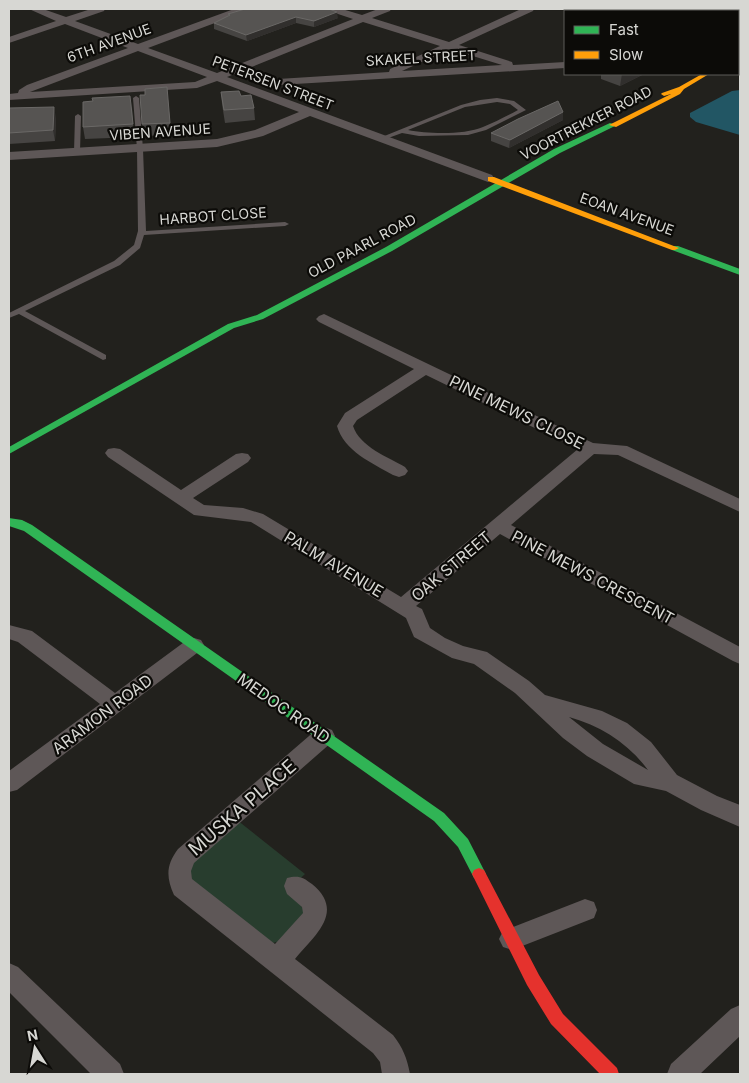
<svg xmlns="http://www.w3.org/2000/svg" width="749" height="1083" viewBox="0 0 749 1083" font-family="Inter,sans-serif">
  <style>
    .green { fill: #283d2e }
    .water { fill: #225664 }
    .lines { fill: none; stroke-linecap: round; stroke-linejoin: round }
    .lane { fill: #5e5757; fill-rule: evenodd }
    .street { fill: #5e5757; fill-rule: evenodd }
    .fast { fill: #30b455; fill-rule: evenodd }
    .slow { fill: #ff9f0a; fill-rule: evenodd }
    .jam { fill: #e5322d; fill-rule: evenodd }
    .wall { fill: #464442 }
    .shaded-wall { fill: #312f2d }
    .building { fill: #565452; stroke: #6a6866 }
    .labels { text-anchor: middle; stroke-width: 4.5; stroke-linejoin: round; paint-order: stroke }
    .far-street-label { font-size: 14px; fill: #d7d7d3; stroke: #0c0b08 }
    .street-label { font-size: 16px; fill: #d7d7d3; stroke: #0c0b08 }
    .near-street-label { font-size: 19px; fill: #d7d7d3; stroke: #0c0b08 }
  </style>
  <rect width="100%" height="100%" fill="#22211d"/>
  <path class="green" d="M237,820L305,874L289,889L305,911L280,941L273,943L193,885L189,865Z"/>
  <path class="water" d="M740,90V135L696,122L690,117V113L732,91Z"/>
  <g class="lines">
    <path class="lane" d="M136,96L139,98L143,149L146,231L285,222L289,224L285,226L144,235L140,248L120,265L25,311L106,355V359L103,360L19,314L9,318V313L114,261L134,245L138,231L137,149L133,98Z
      M497,98L514,101L526,110L486,130L468,135L419,136L402,133L380,141L377,139L461,105L480,100ZM497,102L510,104L518,110C507,116 495,122 483,127C464,135 428,134 408,130L465,107Z
      M78,114L81,116L80,152L77,154L74,152L75,116Z"/>
    <path class="street" d="M29,9H43L66,17L91,9H105L104,11L75,21L138,44L234,9H248L247,11L148,48L217,73L353,19L329,11L328,9H342L362,15L378,9H391L390,11L372,18L449,42L521,9H534L533,11L459,45L512,62L513,65L565,62V68L278,85L272,82L278,79L389,72L390,69L440,46L363,22L227,77L492,175L494,178L488,182L310,116L263,136L217,147L9,160V152L217,139L255,130L299,112L217,81L197,88L9,100V94L18,93L19,90L27,85L128,48L65,24L9,43V37L56,21ZM450,49L502,65L402,71ZM138,51L207,77L195,82L30,92Z
      M666,9H678L676,11H664Z
      M324,314L593,443L627,446L740,499V512L618,455L594,454L511,525L740,647V664L733,661L500,534L416,606L422,609L430,628L445,638L463,646L487,652L529,681L545,695L602,711L627,723L651,742L677,775L717,796L740,805V827L701,810L666,791L634,784L587,756L563,738L515,693L474,664L452,658L414,637L406,618L251,522L194,515L108,457L105,453L108,449L114,448L120,449L181,490L236,454L242,453L248,454L251,458L248,462L193,498L204,505L243,508L263,514L401,597L578,449L426,375L357,420L353,426C360,447 388,457 405,467L408,471L405,475L399,477L393,475C372,463 344,451 337,426L345,413L414,369L319,322L316,319L319,316ZM569,717C601,726 628,743 648,770L603,744Z
      M9,625L32,631L115,693L187,640L194,638L201,640L204,645L201,650L17,790L9,792V771L100,704L18,642L9,639Z
      M324,727L332,730L335,736L332,742L194,863L191,871L192,879L275,944L303,913L302,907L287,894L284,886L287,878C298,875 303,877 312,884C346,912 314,936 295,959L393,1035C403,1048 407,1058 410,1074H382L380,1062L373,1053L174,895C166,877 166,865 178,849L316,730Z
      M585,899L594,902L597,910L594,918L512,950L503,947L499,939L503,931Z
      M9,963L18,967L120,1064L124,1074H91L9,992Z
      M740,1005V1036L700,1074H667L671,1064L731,1009Z"/>
    <path class="fast" d="M740,52V56L738,57V53Z
      M610,123L617,125L560,153L392,251L263,319L234,328L9,454V447L228,324L257,315L386,247L554,149Z
      M672,246H678L740,269V275L672,250Z
      M9,518L22,520L32,525L444,813L468,839L486,874L484,878L479,880L474,878L458,847L434,821L24,531L9,526Z"/>
    <path class="slow" d="M702,74H709L684,89L680,94L616,127L609,125L671,94L664,96L661,94L662,93L679,87Z
      M488,177H494L679,248L675,250H672L488,181Z"/>
    <path class="jam" d="M479,868L484,870L539,975L563,1014L617,1068L619,1074H600L551,1024L527,985L472,874L474,870Z"/>
  </g>
  <path class="wall" d="M228,14L338,18L314,27L296,23L247,41L214,29V23L228,16Z
    M601,74H644L620,86L601,79Z
    M221,92L241,96L254,108L255,120L225,123L222,104Z
    M168,99L171,135L144,136L142,124Z
    M132,107L134,137L85,139L83,127Z
    M9,108L56,118L55,141L9,144Z
    M563,112V120L509,148L491,141V133Z"/>
  <path class="shaded-wall" d="M337,12L338,18L314,27V21Z
    M296,17V23L247,41L246,35Z
    M622,74H644L620,86Z
    M130,96L132,107L134,137L133,124Z
    M54,107L56,118L55,141L53,130Z
    M563,112V120L509,148L510,140Z"/>
  <path class="building" d="M245,9H329L337,12L314,21L296,17L246,35L214,23L230,15L228,14Z
    M167,87L170,123L142,124L140,95H145V89Z
    M239,91L241,96L251,95L254,108L224,110L221,92Z
    M130,96L133,124L83,127V102L93,101L92,98Z
    M558,101L563,112L510,140L491,133L518,119Z
    M54,107L53,130L9,133V108Z"/>
  <g class="labels">
    <g class="far-street-label">
      <text transform="translate(109 43) rotate(-20)" y="5">6TH AVENUE</text>
      <text transform="translate(421 58) rotate(-3)" y="5">SKAKEL STREET</text>
      <text transform="translate(273 83) rotate(21)" y="5">PETERSEN STREET</text>
      <text transform="translate(586 123) rotate(-27)" y="5">VOORTREKKER ROAD</text>
      <text transform="translate(160 132) rotate(-4)" y="5">VIBEN AVENUE</text>
      <text transform="translate(627 214) rotate(20)" y="5">EOAN AVENUE</text>
      <text transform="translate(213 216) rotate(-4)" y="5">HARBOT CLOSE</text>
      <text transform="translate(362 246) rotate(-28)" y="5">OLD PAARL ROAD</text>
    </g>
    <g class="street-label">
      <text transform="translate(517 412) rotate(26)" y="6">PINE MEWS CLOSE</text>
      <text transform="translate(334 564) rotate(31)" y="6">PALM AVENUE</text>
      <text transform="translate(451 566) rotate(-40)" y="6">OAK STREET</text>
      <text transform="translate(593 577) rotate(28)" y="6">PINE MEWS CRESCENT</text>
      <text transform="translate(284 708) rotate(35)" y="6">MEDOC ROAD</text>
      <text transform="translate(102 714) rotate(-37)" y="6">ARAMON ROAD</text>
    </g>
    <g class="near-street-label">
      <text transform="translate(242 807) rotate(-41)" y="7">MUSKA PLACE</text>
    </g>
  </g>
  <rect width="749" height="1083" fill="none" stroke="#d7d7d3" stroke-width="20"/>
  <rect x="564" y="10" width="175" height="65" fill="#0c0b08" stroke="#5d5d59"/>
  <rect x="574" y="26" width="25" height="8" fill="#30b455" stroke="#5d5d59"/>
  <text x="609" y="35" font-size="15" fill="#d7d7d3">Fast</text>
  <rect x="574" y="51" width="25" height="8" fill="#ff9f0a" stroke="#5d5d59"/>
  <text x="609" y="60" font-size="15" fill="#d7d7d3">Slow</text>
  <g transform="translate(35 1048) rotate(349)" stroke="#0c0b08" stroke-width="4" paint-order="stroke">
  <path d="M0-4L9 19L0 12L-9 19Z" fill="#d7d7d3"/>
  <text y="-8" font-size="14" font-weight="bold" text-anchor="middle" fill="#d7d7d3">N</text>
  </g>
</svg>
